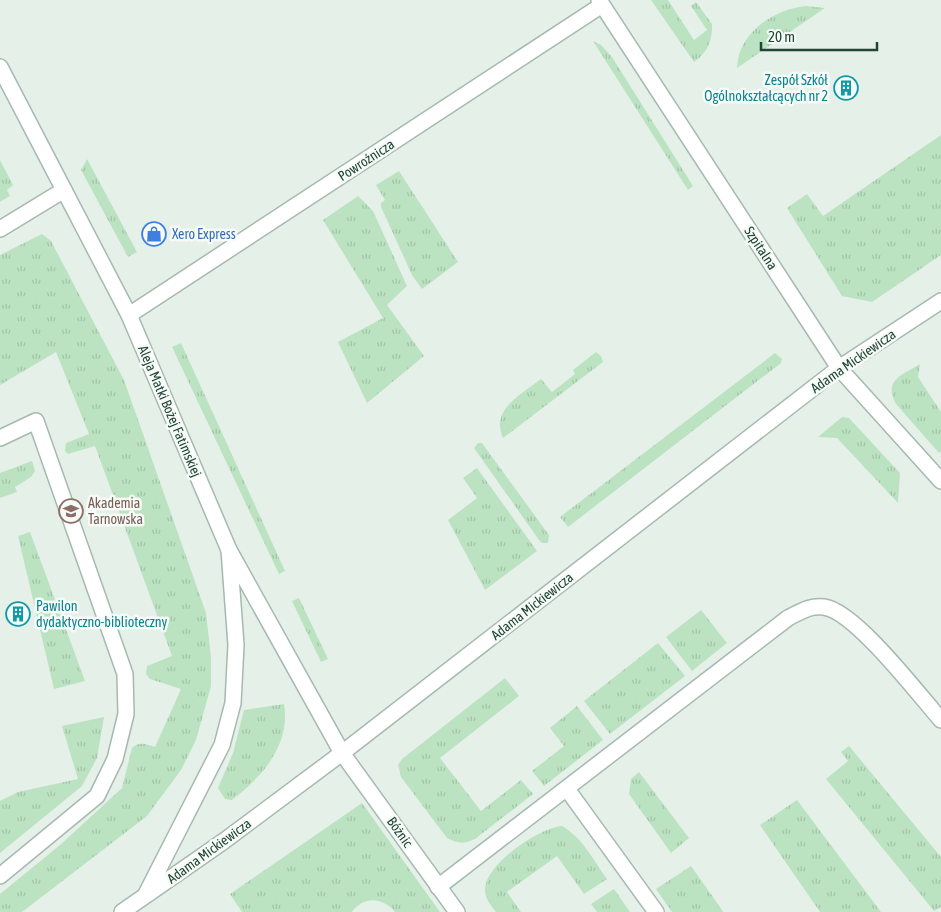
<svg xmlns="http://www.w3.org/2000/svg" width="941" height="912" viewBox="0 0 941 912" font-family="'Asap Condensed',sans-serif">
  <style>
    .grass { fill: url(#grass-tufts) }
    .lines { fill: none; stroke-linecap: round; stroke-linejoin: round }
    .service-casing { stroke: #a6b9b0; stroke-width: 18 }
    .minor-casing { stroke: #a6b9b0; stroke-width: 18 }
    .tertiary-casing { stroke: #a6b9b0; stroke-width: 18 }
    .service { stroke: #fff; stroke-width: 15 }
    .minor { stroke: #fff; stroke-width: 15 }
    .tertiary { stroke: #fff; stroke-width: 15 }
    .labels { text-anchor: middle; stroke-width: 5; stroke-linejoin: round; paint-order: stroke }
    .culture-label { font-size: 14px; fill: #0d838f; stroke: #f6fbf8; text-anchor: end }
    .street-label { font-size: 14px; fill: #214536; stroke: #f6fbf8 }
    .shop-label { font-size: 14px; fill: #366cbe; stroke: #f6fbf8; text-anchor: start }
    .education-label { font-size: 14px; fill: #785e54; stroke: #f6fbf8; text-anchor: start }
  </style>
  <defs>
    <pattern id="grass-tufts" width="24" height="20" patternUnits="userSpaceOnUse" patternTransform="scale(1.25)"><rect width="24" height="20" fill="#bce3c1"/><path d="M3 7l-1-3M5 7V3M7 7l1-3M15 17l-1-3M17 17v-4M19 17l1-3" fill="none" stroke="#a1c4a6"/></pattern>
  </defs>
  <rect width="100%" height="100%" fill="#e5f0e9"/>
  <g class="grass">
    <path d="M651 0H668L694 40 707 30 691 6 696 2 712 24C713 40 707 53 694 62Z"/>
    <path d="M806 6 825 8 737 68C738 33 774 9 806 6Z"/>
    <polygon points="593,41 601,45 612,57 693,186 688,190"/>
    <polygon points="941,135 941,255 872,302 842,296 787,208 807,194 823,216"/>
    <polygon points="87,159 137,252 128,257 81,170"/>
    <polygon points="0,160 13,185 7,190 10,196 0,202"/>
    <polygon points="399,171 458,262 422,289 412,275 381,207 381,203 385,200 376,185"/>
    <polygon points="358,196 373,211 407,286 387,305 424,356 367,403 338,342 383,318 323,220"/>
    <path d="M42 234 51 241 124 380 206 613 211 657V686L196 740 181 770 147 816 22 912H0V894L60 845 122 788 132 748C139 741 146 744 155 747L181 689 150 679 146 674 147 666 172 656 95 446 68 454 65 451 66 443 89 434 56 352 0 385V255Z"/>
    <polygon points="181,343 285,571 279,574 172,347"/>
    <path d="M596 352 601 356 603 362 503 438C490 409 522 394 541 379L552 392 575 374 573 370Z"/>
    <polygon points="775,353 782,359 781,363 568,527 560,517"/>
    <path d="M920 364 918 377 941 412V451L939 453 896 404C883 380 902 375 920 364Z"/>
    <polygon points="842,417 849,418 900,473 898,503 837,438 818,437"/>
    <polygon points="478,443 482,443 549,535 548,543 542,543 539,540 474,448"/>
    <polygon points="32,461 35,471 31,477 15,487 17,492 0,498 0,473"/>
    <polygon points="477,468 537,551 485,590 448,520 477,498 463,478"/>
    <polygon points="30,532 85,681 54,689 18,536"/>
    <polygon points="299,598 328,659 321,662 292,601"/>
    <polygon points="701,610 727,643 692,671 666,637"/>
    <polygon points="658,643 685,676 610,734 584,701"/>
    <path d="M505 678 519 696 440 758 481 811 521 780 533 794 475 839C464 844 458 844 447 838L401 777 398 765 402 759Z"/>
    <path d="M284 704C291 745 262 777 232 800L225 799 218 788 233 753 244 710Z"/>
    <polygon points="577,706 603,740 544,786 532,771 564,746 550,728"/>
    <polygon points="104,717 97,758 82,786 0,853 0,801 18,792 78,779 62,726"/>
    <polygon points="849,746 941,857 941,907 934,911 826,779 848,761 841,752"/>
    <polygon points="639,772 689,838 671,853 629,794 631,779"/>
    <polygon points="797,800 881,912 820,912 760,825"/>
    <path d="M362 803 440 912H395C382 897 364 896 352 912H242L230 894Z"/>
    <path d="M562 826C582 837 594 861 607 879L584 894 557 856 507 892 521 912H496C491 905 484 898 485 888 487 863 539 828 562 826Z"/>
    <polygon points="691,866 720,907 723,912 672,912 656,889"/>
    <polygon points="614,889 630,912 597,912 591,904"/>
  </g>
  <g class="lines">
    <g class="service-casing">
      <g id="service">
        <polyline points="0,229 64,190"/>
        <polyline points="0,438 36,421 125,674 126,714 115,759 97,796 0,876"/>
        <polyline points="567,789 656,912"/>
        <path d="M438 887 788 618C800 612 810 605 824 607 855 611 919 695 941 720"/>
      </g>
    </g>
    <g class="minor-casing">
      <g id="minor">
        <polyline points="599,0 839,368 941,481"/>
        <polyline points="0,67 129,315 229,550 342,753 457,912"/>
        <polyline points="129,315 602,5"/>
      </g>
    </g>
    <g class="tertiary-casing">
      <g id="tertiary">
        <polyline points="146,894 222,745 233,703 236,645 229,550"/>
        <polyline points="122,912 224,841 342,753 839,368 941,301"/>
      </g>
    </g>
    <use href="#service" class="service"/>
    <use href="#minor" class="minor"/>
    <use href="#tertiary" class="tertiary"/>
  </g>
  <defs>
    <g id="building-ring" transform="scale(1.25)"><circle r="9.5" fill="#f6fbf8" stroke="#0f9aa8" stroke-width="1.5"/><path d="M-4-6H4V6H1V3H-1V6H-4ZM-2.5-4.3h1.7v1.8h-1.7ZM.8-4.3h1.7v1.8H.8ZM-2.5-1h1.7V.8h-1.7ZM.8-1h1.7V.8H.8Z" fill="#0f9aa8"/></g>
    <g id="shop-ring" transform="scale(1.25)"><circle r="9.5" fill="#f6fbf8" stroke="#3f7fe0" stroke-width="1.5"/><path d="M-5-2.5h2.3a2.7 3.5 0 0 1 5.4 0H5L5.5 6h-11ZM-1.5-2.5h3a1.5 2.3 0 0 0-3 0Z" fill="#3f7fe0"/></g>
    <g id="university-ring" transform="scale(1.25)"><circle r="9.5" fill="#f6fbf8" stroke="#8d6e63" stroke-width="1.5"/><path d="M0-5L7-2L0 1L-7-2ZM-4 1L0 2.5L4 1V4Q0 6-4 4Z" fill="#8d6e63"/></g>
  </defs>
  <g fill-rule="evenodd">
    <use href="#building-ring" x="846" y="88"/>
    <use href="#shop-ring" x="154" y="234"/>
    <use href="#university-ring" x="71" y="511"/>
    <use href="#building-ring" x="18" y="614"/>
  </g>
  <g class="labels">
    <g class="culture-label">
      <text x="828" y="85">Zespół Szkół<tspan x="828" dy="16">Ogólnokształcących nr 2</tspan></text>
      <text x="36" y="611" text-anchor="start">Pawilon<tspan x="36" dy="16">dydaktyczno-biblioteczny</tspan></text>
    </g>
    <g class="street-label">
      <text transform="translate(366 160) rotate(-33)" y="5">Powroźnicza</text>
      <text transform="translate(761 248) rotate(57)" y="5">Szpitalna</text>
      <text transform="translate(853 361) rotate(-35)" y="5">Adama Mickiewicza</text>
      <text transform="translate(170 411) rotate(67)" y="5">Aleja Matki Bożej Fatimskiej</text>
      <text transform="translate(532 606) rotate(-38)" y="5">Adama Mickiewicza</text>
      <text transform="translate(400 832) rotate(55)" y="5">Bóżnic</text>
      <text transform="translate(209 851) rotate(-36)" y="5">Adama Mickiewicza</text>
    </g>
    <g class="shop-label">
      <text x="172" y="239">Xero Express</text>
    </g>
    <g class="education-label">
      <text x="88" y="508">Akademia<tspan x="88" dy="16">Tarnowska</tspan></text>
    </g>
  </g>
  <path d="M761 42v8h116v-8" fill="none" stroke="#214536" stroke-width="2.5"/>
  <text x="768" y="42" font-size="15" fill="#214536" stroke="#f6fbf8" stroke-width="4" paint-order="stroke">20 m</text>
</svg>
